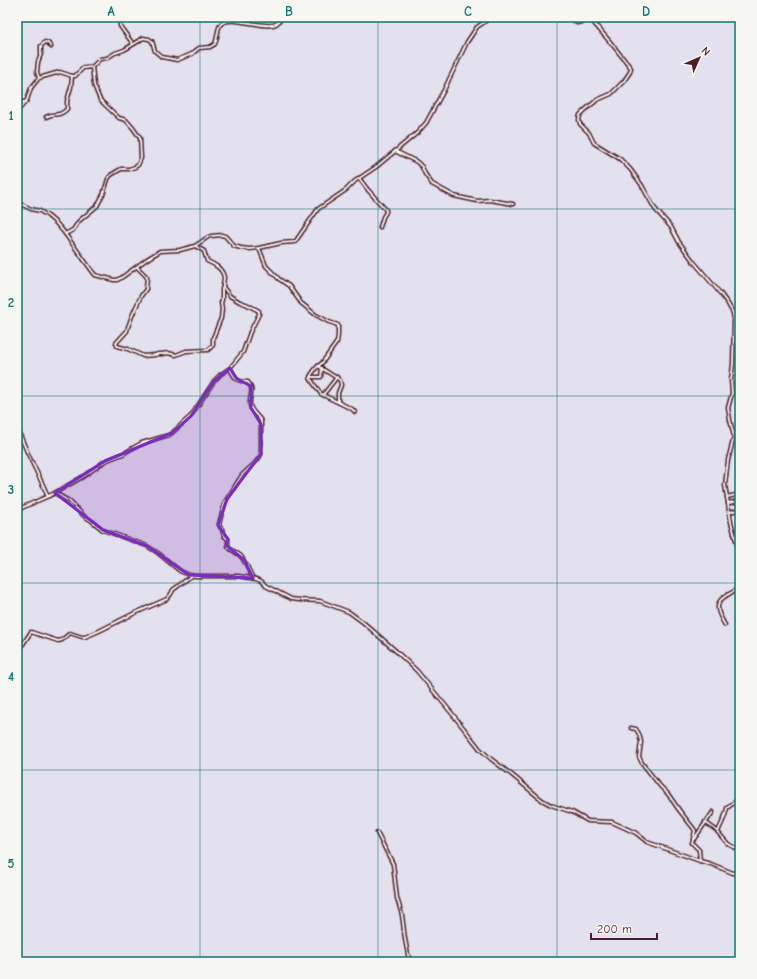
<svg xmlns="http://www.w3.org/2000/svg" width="757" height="979" viewBox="0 0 757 979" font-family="'Comic Neue',sans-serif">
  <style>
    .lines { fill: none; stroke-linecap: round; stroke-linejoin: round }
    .minor-casing { stroke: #4a1f2b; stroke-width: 5 }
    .minor { stroke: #f6f6f2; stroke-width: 2 }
    .marked { fill: #7b2cbf; fill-opacity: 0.2; stroke: #7b2cbf; stroke-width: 3; stroke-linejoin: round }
    .grid { fill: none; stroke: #0f766e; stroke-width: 1; stroke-opacity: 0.55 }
    .neatline { fill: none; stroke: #0f766e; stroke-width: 1.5 }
    .grid-label { font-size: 13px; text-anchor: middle; font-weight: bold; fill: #0f766e }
  </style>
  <rect width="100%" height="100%" fill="#e4e1ee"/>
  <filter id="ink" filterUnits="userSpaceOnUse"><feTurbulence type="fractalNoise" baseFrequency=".025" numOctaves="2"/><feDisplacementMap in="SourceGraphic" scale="8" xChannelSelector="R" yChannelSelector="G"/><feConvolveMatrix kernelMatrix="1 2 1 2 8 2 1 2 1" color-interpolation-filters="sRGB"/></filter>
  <g filter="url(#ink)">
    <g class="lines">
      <g class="minor-casing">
        <g id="minor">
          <polyline points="123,17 120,22 120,26 133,44"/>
          <path d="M569 17 577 23C583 22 587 18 593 22L611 43 631 68 630 72 624 81 611 94 597 100 585 110 580 115 579 120 580 124 589 133 594 143 620 159 630 169 641 184 655 209 671 227 679 242 694 262 720 293 728 304 733 313 734 321 733 364 731 380 732 393 728 408 730 420 734 437 728 460 725 485 731 522 740 555"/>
          <polyline points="39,78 37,72 38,62 41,54 41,46 45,42 48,43 51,47"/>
          <polyline points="17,102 26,102"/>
          <path d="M17 112 27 100 31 88 39 78 60 72 72 76H75L83 68 92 67 100 59 107 58 115 53 124 50 139 41 143 38 149 39 152 41 155 51 162 57 177 60 192 54 199 48 210 47 215 44C218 38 217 27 221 24 230 14 264 30 276 24 279 22 281 19 283 17"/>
          <path d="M46 117C55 112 58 118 67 109V101L71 87 72 76"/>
          <polyline points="395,151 417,162 422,167 425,174 432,184 454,196 477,201 490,200 513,204"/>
          <polyline points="359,178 368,190 386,210 386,212 383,217 380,227"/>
          <polyline points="17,202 31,209 40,211 48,216 56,223 63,231 95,275 114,280 117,280 121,278 147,259 160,251 180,250 195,246 208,237 211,236 222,235 225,236 234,246 241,248 249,249 259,248 281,243 295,242 318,209 346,190 355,181 376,167 417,133 426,123 444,90 467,42 477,27 483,23 490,17"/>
          <polyline points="65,234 73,230 79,221 97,206 103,195 108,179 111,175 121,169 129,169 135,167 138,165 141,158 140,138 133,128 126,120 119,118 100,100 94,85 92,67"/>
          <polyline points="259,248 266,266 279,279 289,286 301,303 316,315 329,322 338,325 338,335 337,342 322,363 316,368 311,375 310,378 314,384 321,394 352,409 355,412"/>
          <polyline points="137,267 147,277 146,289 141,296 132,316 128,327 127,331 116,343 117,346 128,349 143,356 155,355 158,354 162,354 168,353 176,355 186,351 208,350 213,345 213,338 221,318 222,309 221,303 222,300 222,289 223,287"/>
          <polyline points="318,366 340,380 341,385 338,393 338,402"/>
          <path d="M230 368C234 379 238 382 248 382 255 391 249 395 250 405 251 412 258 415 261 421V454L259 458 254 464 242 475 225 502 219 524 220 527 222 529 224 536 228 539V546C231 551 233 550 238 554 240 555 243 559 244 561 248 566 249 573 253 578"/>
          <polyline points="310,377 321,377 322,368"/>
          <polyline points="323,395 337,377"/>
          <polyline points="17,428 28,454 43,485 46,492 47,495 49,496"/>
          <polyline points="55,493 69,501 84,516 92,521 103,530 147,546 158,553 180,571 189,575 196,576 238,576 256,579 261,581 266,586 291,599 299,600 320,601 349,612 364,623 397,652 417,671 454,716 480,749 491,759 512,775 542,800 551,805 572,812 588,821 612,822 636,833 647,842 700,861 711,864 733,873 740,874"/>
          <polyline points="727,497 740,494"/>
          <polyline points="728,503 740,501"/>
          <path d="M17 510 53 494 84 476 105 461 123 454 131 449 142 443 169 435 172 433 191 416 214 381 221 374 230 368 243 352 250 332 259 314V311L246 304 240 302 230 296 223 287C223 284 224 280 224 277 222 268 214 264 207 261L204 251 195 246"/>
          <polyline points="730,512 740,509"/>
          <path d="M725 625C710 601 720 599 740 588"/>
          <polyline points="17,653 31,632 58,641 62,640 70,633 82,637 85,637 99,631 133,614 167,599 171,594 173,590 191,576"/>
          <polyline points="631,728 636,729 639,734 641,742 639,757 642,763 660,786 668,794 679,810 694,829 695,831 692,843 699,850 700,861"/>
          <polyline points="705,822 716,830 728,844 736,848 740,851"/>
          <path d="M718 832C721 824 726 816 727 808L740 798"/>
          <polyline points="377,833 393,864 397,898 402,915 405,939 408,955 411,962"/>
          <polyline points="694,839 713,812"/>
        </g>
      </g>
      <use href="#minor" class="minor"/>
    </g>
  </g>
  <path class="marked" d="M230 368 237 379 251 386V408L261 424V454L227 499 218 525 228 539 226 545 244 560 253 578 189 575 147 546 103 530 55 493 105 461 172 433 191 416 214 381Z"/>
  <path class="grid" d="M200 17V962M378 17V962M557 17V962M17 209H740M17 396H740M17 583H740M17 770H740"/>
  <rect width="757" height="979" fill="none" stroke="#f6f6f2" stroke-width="44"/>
  <g transform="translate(699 58) rotate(45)" stroke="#f6f6f2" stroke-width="3" paint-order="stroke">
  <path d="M0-3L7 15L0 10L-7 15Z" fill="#4a1f2b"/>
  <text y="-6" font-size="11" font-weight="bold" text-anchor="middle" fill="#4a1f2b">N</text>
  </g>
  <path d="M591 933v6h66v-6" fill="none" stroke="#4a1f2b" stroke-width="2"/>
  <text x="597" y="933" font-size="12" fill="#4a1f2b" stroke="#f6f6f2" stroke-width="3" paint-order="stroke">200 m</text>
  <rect x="22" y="22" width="713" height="935" class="neatline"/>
  <g class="grid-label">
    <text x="111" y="16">A</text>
    <text x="289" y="16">B</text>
    <text x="468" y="16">C</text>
    <text x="646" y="16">D</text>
    <text x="11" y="120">1</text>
    <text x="11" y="307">2</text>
    <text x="11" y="494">3</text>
    <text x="11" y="681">4</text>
    <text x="11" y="868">5</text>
  </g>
</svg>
